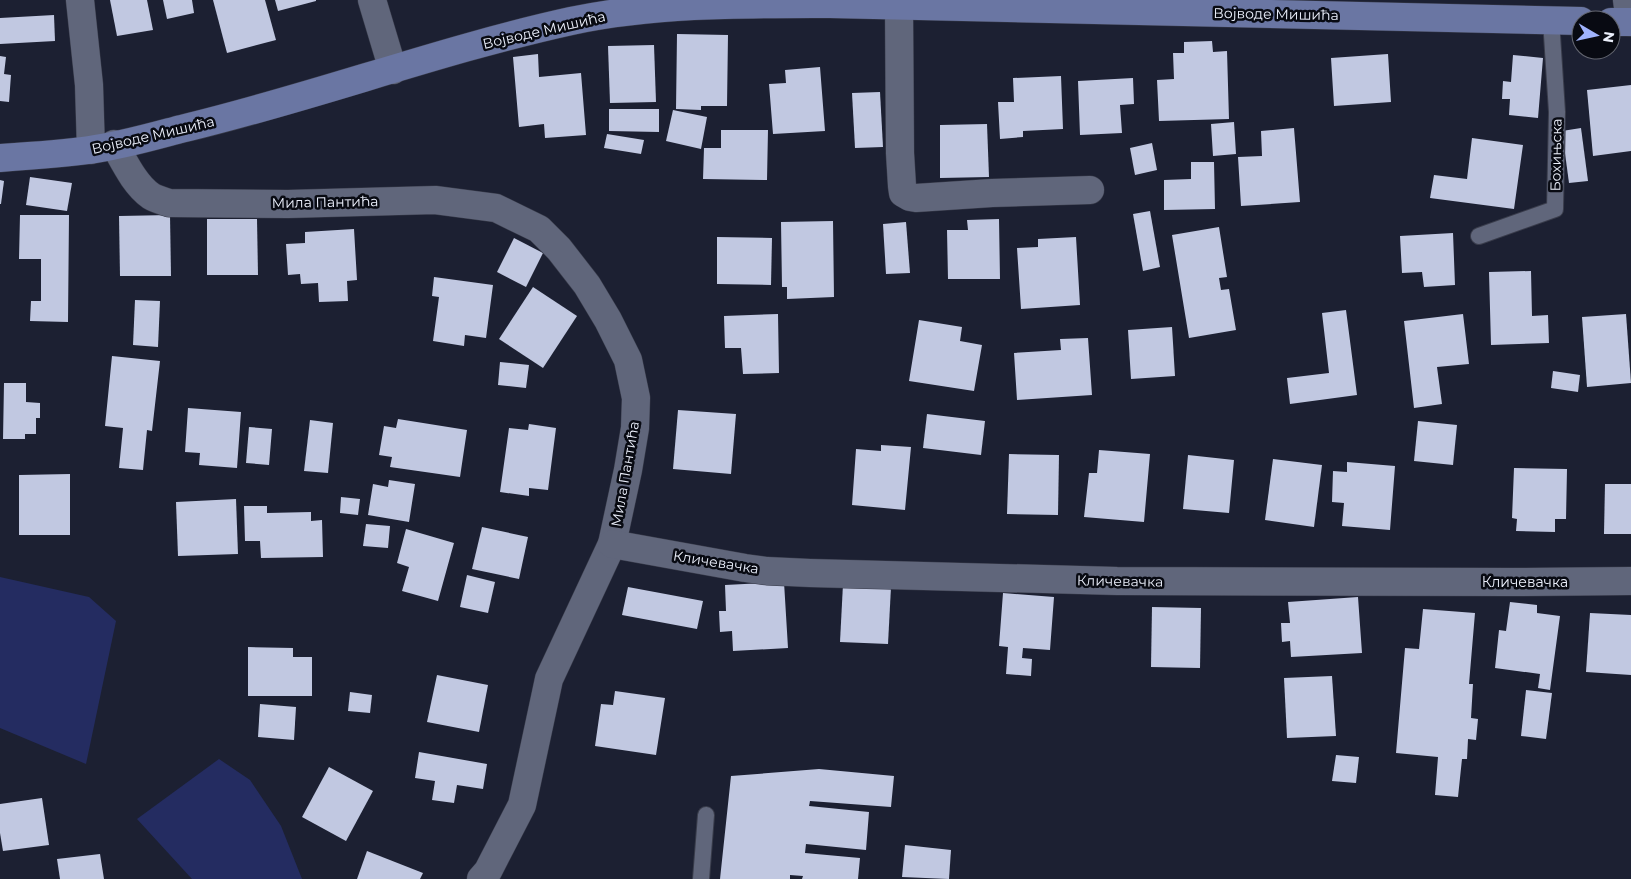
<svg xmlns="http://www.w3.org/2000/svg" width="1631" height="879" viewBox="0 0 1631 879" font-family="Montserrat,sans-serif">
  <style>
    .green { fill: #242c61 }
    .building { fill: #c1c8e1 }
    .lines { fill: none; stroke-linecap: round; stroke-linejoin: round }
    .service-casing { stroke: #393c4b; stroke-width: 18 }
    .minor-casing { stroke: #393c4b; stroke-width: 29 }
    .primary-casing { stroke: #393c4b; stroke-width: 29 }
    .service { stroke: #60667b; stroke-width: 16 }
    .minor { stroke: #60667b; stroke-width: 28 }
    .primary { stroke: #6a76a3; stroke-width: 28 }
    .labels { text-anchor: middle; stroke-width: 5; stroke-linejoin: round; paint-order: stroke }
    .street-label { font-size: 14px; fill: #ecf0fc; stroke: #080a12 }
  </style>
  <rect width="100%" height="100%" fill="#1c2032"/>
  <g class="green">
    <polygon points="0,577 89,597 116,621 86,764 0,728"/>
    <polygon points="219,759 250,780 281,826 302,879 192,879 137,819"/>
  </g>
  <g class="building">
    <polygon points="110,0 147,0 153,30 117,36"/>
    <polygon points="163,0 192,0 194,13 167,19"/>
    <polygon points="213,0 265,0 276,40 227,53"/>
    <polygon points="275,0 316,0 316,1 278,11"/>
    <polygon points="54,15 55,41 0,44 0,18"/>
    <polygon points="677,34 728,35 727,106 701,106 701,110 676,109"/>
    <polygon points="1212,41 1213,52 1227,51 1229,119 1159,121 1157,80 1174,79 1173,53 1184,53 1184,42"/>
    <polygon points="654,45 656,102 610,103 608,46"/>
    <polygon points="538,54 539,77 581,73 586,135 545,138 544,124 519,127 513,57"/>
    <polygon points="1388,54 1391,102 1334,106 1331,58"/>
    <polygon points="1513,55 1543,58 1538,118 1509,115 1510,99 1502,99 1503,81 1511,82"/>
    <polygon points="0,56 6,57 4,74 11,75 9,102 0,101"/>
    <polygon points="820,67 825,131 773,134 769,84 786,83 785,70"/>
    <polygon points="1061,76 1063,129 1023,131 1023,137 1000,139 998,102 1014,102 1013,78"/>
    <polygon points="1133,78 1134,104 1120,105 1122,133 1080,135 1078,81"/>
    <polygon points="1631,85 1631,151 1593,156 1587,90"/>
    <polygon points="880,92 883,147 855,148 852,93"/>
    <polygon points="609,109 659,109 659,132 609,131"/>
    <polygon points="673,110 707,117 701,149 666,141"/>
    <polygon points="1234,122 1236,154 1213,156 1211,124"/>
    <polygon points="987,124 989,177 940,178 940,125"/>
    <polygon points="1294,128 1300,202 1241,206 1238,157 1262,156 1261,131"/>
    <polygon points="1581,128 1588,181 1569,183 1562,131"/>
    <polygon points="721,130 768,130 767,180 703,179 704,148 721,148"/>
    <polygon points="607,134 644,140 641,154 604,148"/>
    <polygon points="1472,138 1523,145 1514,209 1430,198 1434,175 1467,179"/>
    <polygon points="1152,143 1157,170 1135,175 1130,148"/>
    <polygon points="1191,162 1214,162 1215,209 1164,210 1164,180 1191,179"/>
    <polygon points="30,177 72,183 67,211 26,205"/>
    <polygon points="0,180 4,181 1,204 0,204"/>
    <polygon points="1150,211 1160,267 1143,271 1133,214"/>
    <polygon points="20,215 69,215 68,322 30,321 31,301 41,301 41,259 19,259"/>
    <polygon points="170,215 171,276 120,276 119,216"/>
    <polygon points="207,219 257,219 258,275 207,275"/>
    <polygon points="999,219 1000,279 948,279 947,230 968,230 967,220"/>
    <polygon points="833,221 834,297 787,299 787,287 782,287 781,222"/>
    <polygon points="906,222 910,273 886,274 883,224"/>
    <polygon points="1219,227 1227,277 1219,278 1221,290 1229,289 1236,330 1189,338 1172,235"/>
    <polygon points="354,229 357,280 347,281 348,301 319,302 318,283 301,284 300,274 288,275 286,244 305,243 305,232"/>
    <polygon points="1453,233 1455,285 1424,287 1422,272 1402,273 1400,236"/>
    <polygon points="717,237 772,238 771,285 717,284"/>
    <polygon points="1076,237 1080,305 1021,309 1017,248 1038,247 1038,239"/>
    <polygon points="514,238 543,253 526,287 497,272"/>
    <polygon points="1531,271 1532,316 1548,315 1549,343 1491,345 1489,272"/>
    <polygon points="434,277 493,285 486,338 465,335 464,346 433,341 439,297 432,296"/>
    <polygon points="533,287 577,316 543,368 499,339"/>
    <polygon points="135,300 160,301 158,347 133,345"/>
    <polygon points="1346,310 1357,395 1290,404 1287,378 1329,373 1322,313"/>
    <polygon points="778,314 779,373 743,374 741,348 725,348 724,316"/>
    <polygon points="1463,314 1469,364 1437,367 1442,404 1414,408 1404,321"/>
    <polygon points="1626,314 1631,383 1587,387 1582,317"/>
    <polygon points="919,320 962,327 960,341 982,345 974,391 909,381"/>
    <polygon points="1172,327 1175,376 1131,379 1128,330"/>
    <polygon points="1088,338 1092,395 1017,400 1014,353 1061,350 1060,339"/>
    <polygon points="112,356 160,361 152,431 147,430 143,470 119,468 123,428 105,426"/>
    <polygon points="500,362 529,365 526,388 498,385"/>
    <polygon points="1553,371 1580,375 1578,392 1551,388"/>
    <polygon points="4,383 26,383 26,402 40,403 40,418 36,418 36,434 25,434 25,439 3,439"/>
    <polygon points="188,408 241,412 237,468 199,465 200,453 185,452"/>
    <polygon points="678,410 736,414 731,474 673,469"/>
    <polygon points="927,414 985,421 981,455 923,448"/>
    <polygon points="398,419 467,430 460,477 390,467 392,457 379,455 384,426 396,428"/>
    <polygon points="310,420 333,423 328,473 304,471"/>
    <polygon points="1418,421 1457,425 1453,465 1414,461"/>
    <polygon points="529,424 556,428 548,490 529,488 529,496 500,492 509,428 528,430"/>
    <polygon points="249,427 272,429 269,465 246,463"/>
    <polygon points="881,445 911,447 905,510 852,505 856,449 881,451"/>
    <polygon points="1099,450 1150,454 1144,522 1084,517 1089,473 1097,473"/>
    <polygon points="1009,454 1059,455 1058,515 1007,514"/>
    <polygon points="1188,455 1234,460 1229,513 1183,509"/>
    <polygon points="1273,459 1322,465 1314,527 1265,520"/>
    <polygon points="1347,462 1395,466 1390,530 1342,526 1344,503 1332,502 1333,471 1347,472"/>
    <polygon points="1514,468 1567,469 1566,519 1555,519 1555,532 1516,531 1517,519 1512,518"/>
    <polygon points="70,474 70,535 19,535 19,475"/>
    <polygon points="389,480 415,484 409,522 368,515 373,484 388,487"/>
    <polygon points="1605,484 1631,484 1631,534 1604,534"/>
    <polygon points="341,497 360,499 358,515 340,513"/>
    <polygon points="236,499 238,554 178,556 176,502"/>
    <polygon points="244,506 267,506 267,513 311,512 311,521 322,520 323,557 261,558 260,541 245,541"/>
    <polygon points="366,524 390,526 388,548 363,546"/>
    <polygon points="482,527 528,537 519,579 472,569"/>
    <polygon points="406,529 454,543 438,601 402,591 409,567 397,563"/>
    <polygon points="467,575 495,582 488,613 460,607"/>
    <polygon points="784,582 788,648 733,651 732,631 720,632 719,611 726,611 725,585"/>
    <polygon points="843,584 891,587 888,644 840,642"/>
    <polygon points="628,587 703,601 697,629 622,615"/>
    <polygon points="1003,593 1054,597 1050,650 1023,648 1022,658 1032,659 1031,676 1006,674 1008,647 999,646"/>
    <polygon points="1358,597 1362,653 1291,657 1290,641 1282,642 1281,623 1290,623 1288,602"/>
    <polygon points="1510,602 1537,605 1537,613 1560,616 1550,690 1538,688 1540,674 1495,668 1499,630 1506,631"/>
    <polygon points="1152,607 1201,608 1200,668 1151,667"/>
    <polygon points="1423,609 1475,613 1469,684 1473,684 1471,718 1478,719 1476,740 1468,739 1467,759 1462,759 1458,797 1435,795 1438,757 1396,753 1405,648 1419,649"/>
    <polygon points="1590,613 1631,615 1631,675 1586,672"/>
    <polygon points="248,647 293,648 293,657 312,657 312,696 248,696"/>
    <polygon points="437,675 488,685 479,732 427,722"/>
    <polygon points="1332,676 1336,736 1287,738 1284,678"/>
    <polygon points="1526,690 1552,693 1546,739 1521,736"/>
    <polygon points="615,691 665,698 656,755 595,746 601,704 613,705"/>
    <polygon points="350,692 372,695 370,713 348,711"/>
    <polygon points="260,704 296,707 294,740 258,737"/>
    <polygon points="419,752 487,764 483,789 457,785 454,803 432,800 435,781 415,778"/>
    <polygon points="1336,755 1359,757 1356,783 1332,781"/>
    <polygon points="329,767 373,791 346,841 302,817"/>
    <polygon points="819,769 894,776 891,807 810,801 809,806 869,812 866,850 806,844 805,853 860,858 858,879 802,879 803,876 790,875 790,879 720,879 731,776"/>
    <polygon points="42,798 49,845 3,851 0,833 0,804"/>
    <polygon points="905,845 951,850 949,879 902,877"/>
    <polygon points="367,851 423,873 420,879 357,879"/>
    <polygon points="100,854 104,879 60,879 57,859"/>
  </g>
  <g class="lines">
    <g class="service-casing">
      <g id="service">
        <polyline points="1479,236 1555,209 1557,112 1551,20"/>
        <polyline points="701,879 706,815"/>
      </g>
    </g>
    <g class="minor-casing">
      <g id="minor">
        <polyline points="80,0 89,85 91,150"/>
        <polyline points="372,0 393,70"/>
        <polyline points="1627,0 1630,22"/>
        <polyline points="899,6 900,153 902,186 903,193 910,197 916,198 992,193 1090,190"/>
        <path d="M114 144C124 161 134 184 151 196 156 199 163 201 169 203L288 204 435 200 496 208 539 229 559 249 587 285 608 320 628 360 636 398 635 428 628 470 612 544 549 679 522 805 488 871 481 879"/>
        <polyline points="612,544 745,568 767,571 810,573 1117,581 1514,582 1631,581"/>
      </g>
    </g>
    <g class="primary-casing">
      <g id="primary">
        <polyline points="1611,22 1631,22"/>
        <path d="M0 158C30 156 60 154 89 150 120 146 151 137 181 129 312 98 439 50 571 21 656 3 744 4 830 4L1581 21"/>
      </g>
    </g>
    <use href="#service" class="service"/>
    <use href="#minor" class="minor"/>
    <use href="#primary" class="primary"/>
  </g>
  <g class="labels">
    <g class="street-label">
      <text transform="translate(1276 14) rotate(1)" y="5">Војводе Мишића</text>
      <text transform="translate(544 30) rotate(-13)" y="5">Војводе Мишића</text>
      <text transform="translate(153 135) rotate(-13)" y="5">Војводе Мишића</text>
      <text transform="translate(1556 155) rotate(-89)" y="5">Бохињска</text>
      <text transform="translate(325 202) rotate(-1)" y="5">Мила Пантића</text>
      <text transform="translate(625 474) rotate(-80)" y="5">Мила Пантића</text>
      <text transform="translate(716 562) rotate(9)" y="5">Кличевачка</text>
      <text transform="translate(1120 581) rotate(1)" y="5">Кличевачка</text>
      <text x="1525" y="587">Кличевачка</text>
    </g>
  </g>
  <g transform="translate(1596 35) rotate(99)"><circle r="24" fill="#080a12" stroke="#636670"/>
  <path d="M0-4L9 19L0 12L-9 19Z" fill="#a0b3fd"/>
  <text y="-8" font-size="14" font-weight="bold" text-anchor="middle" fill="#ecf0fc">N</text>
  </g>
</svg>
